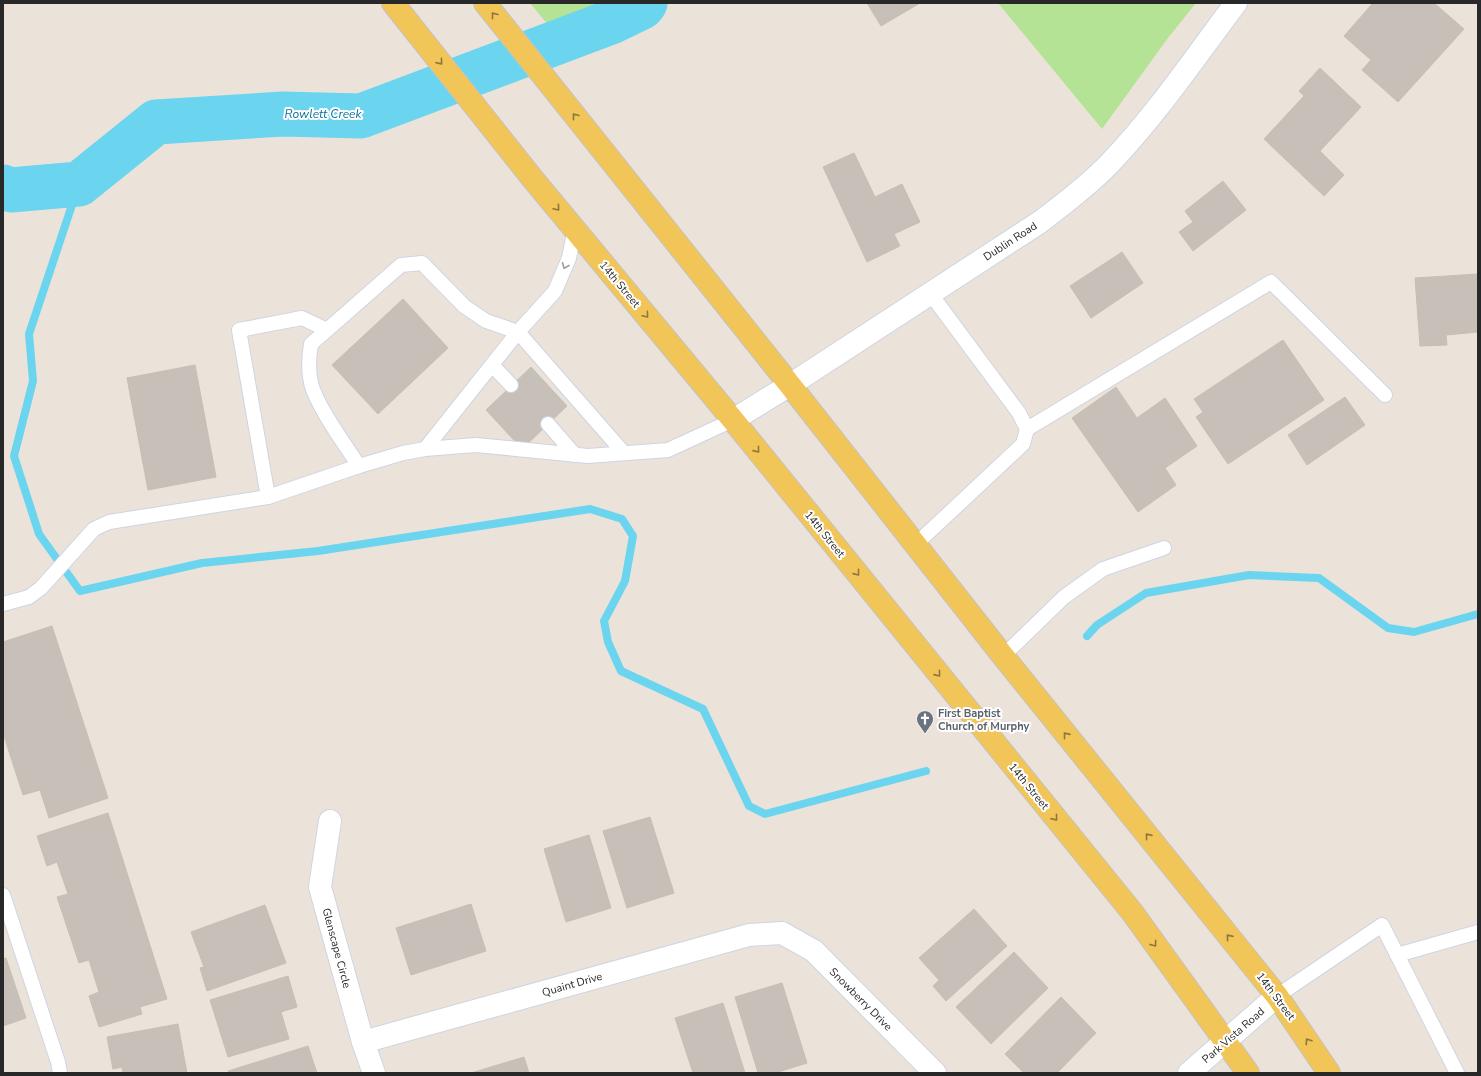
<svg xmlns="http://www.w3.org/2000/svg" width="1481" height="1076" viewBox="0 0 1481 1076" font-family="'Nunito Sans',sans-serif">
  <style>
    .green { fill: #b4e395 }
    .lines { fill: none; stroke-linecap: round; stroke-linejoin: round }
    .stream { stroke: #6bd4ef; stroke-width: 8 }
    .river { stroke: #6bd4ef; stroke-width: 45 }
    .building { fill: #c6c0b9; stroke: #c6bfb4 }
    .lane-casing { stroke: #cfd4e2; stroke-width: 16 }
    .street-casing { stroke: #cfd4e2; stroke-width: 24 }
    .primary-casing { stroke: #c3c3c3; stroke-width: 24 }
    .lane { stroke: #fff; stroke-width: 14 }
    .street { stroke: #fff; stroke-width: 22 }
    .primary { stroke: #f2c558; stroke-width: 22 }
    .oneway { stroke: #8d7640 }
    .oneway2 { stroke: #9e9e9e }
    .labels { text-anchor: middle; stroke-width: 4; stroke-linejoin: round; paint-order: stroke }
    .street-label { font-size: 11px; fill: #282828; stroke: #fff }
    .worship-label { font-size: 11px; font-weight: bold; fill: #5b616d; stroke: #fff; text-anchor: start }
    .water-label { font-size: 12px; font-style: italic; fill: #0c7099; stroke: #fff }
  </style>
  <rect width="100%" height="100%" fill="#ebe3da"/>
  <g class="green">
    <polygon points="530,3 612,3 554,32"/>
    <polygon points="998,3 1196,3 1168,38 1102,129"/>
  </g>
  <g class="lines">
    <g class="stream">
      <polyline points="79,184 29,334 33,381 14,456 39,534 80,591 202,563 318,551 590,509 622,519 633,536 625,581 604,621 608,642 621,671 703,709 749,806 765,814 926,771"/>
      <polyline points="1087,636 1097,625 1146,593 1249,575 1319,578 1388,628 1414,632 1478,614"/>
    </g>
    <polyline class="river" points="3,187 11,190 79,184 156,122 283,114 361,116 611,22 642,7 645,3"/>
  </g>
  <g class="building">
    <polygon points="867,3 920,3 881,26"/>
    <polygon points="1373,3 1434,3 1464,29 1398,102 1362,70 1371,60 1344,36"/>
    <polygon points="1320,68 1361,107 1320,151 1344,175 1324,196 1264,139 1304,96 1299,91"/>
    <polygon points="854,153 875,197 902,184 920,222 894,234 900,246 867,262 823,167"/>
    <polygon points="1223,181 1246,210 1193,251 1179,232 1193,222 1185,211"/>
    <polygon points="1122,252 1143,283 1091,318 1070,286"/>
    <polygon points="1478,274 1478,332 1446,335 1447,345 1420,346 1415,278"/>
    <polygon points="403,299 448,348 378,414 332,365"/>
    <polygon points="1283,340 1324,400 1228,464 1196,417 1203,412 1194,399"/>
    <polygon points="195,365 216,477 148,490 127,378"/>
    <polygon points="531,367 567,406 522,449 486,410"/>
    <polygon points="1116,387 1137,418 1165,398 1197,446 1165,468 1176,485 1138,512 1072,418"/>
    <polygon points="1345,397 1365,425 1307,465 1288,435"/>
    <polygon points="52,626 108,798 49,818 40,790 23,795 3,733 3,642"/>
    <polygon points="108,813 167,999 140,1007 142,1014 99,1027 89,996 99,992 89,960 79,963 57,897 68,894 57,862 47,866 37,836"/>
    <polygon points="650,817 674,893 627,908 603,831"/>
    <polygon points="589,835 611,908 566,922 544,849"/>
    <polygon points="471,904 486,951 411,975 396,928"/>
    <polygon points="265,905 286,963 207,991 200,968 204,967 191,932"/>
    <polygon points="974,909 1007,946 946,1001 933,986 939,980 919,958"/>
    <polygon points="1014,952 1048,988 991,1044 956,1007"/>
    <polygon points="6,958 26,1018 3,1026 3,959"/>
    <polygon points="288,976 297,1007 281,1012 289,1039 228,1057 210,1000"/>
    <polygon points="782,983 807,1063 775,1073 758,1073 735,997"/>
    <polygon points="1061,997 1096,1033 1057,1073 1024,1073 1005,1054"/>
    <polygon points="723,1003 745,1073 693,1073 675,1018"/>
    <polygon points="178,1024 187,1073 123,1073 122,1067 113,1069 107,1037"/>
    <polygon points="308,1046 317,1073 229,1073 228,1071"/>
    <polygon points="524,1057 529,1073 471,1073"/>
  </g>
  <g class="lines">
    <g class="lane-casing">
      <g id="lane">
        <polyline points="492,365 511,385"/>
        <polyline points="548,424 575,455"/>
        <polyline points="1027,429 1271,282 1385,395"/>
        <polyline points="425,449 518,332 555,291 569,258 575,229"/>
        <path d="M623 452 518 332 486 321 464 306 422 263 401 265 311 344C309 356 308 370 311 383 316 405 346 446 359 466L403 453 425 449 476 445 588 456 668 450 733 420"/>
        <polyline points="268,497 239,330 302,318 327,330"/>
        <polyline points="915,545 1023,444 1027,429 1019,413 930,293"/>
        <polyline points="3,604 29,597 41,588 94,529 109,522 268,497 359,466"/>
        <polyline points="1003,656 1064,597 1103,569 1164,548"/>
        <polyline points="3,895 58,1062 60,1073"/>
        <polyline points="1397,955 1478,932"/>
        <polyline points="1277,996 1382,925 1457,1073"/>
      </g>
    </g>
    <g class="street-casing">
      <g id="street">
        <path d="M733 420 790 385 1040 222C1064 204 1089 185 1110 163 1157 114 1195 57 1236 3"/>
        <polyline points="330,821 320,887 363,1042 374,1073"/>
        <polyline points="363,1042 749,935 782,933 814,951 935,1073"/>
        <polyline points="1189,1073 1277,996"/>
      </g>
    </g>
    <g class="primary-casing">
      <g id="primary">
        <polyline points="393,3 532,178 733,420 1132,912 1248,1073"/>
        <polyline points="485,3 790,385 1003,656 1277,996 1329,1073"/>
      </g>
    </g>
    <use href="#lane" class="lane"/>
    <use href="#street" class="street"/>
    <use href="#primary" class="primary"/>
  </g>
  <defs><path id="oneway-chevron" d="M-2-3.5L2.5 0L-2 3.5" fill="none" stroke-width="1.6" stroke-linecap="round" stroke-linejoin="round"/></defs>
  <g class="oneway">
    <use href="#oneway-chevron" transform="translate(494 15) rotate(-128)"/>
    <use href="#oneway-chevron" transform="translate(440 62) rotate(51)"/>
    <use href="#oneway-chevron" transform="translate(575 116) rotate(-128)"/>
    <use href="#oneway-chevron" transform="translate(557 208) rotate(50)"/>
    <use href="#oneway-chevron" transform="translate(646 315) rotate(50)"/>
    <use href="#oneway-chevron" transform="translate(757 450) rotate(51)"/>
    <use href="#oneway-chevron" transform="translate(857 573) rotate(51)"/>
    <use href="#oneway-chevron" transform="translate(938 674) rotate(51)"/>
    <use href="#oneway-chevron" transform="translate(1066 735) rotate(-129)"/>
    <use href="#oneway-chevron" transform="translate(1055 818) rotate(51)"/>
    <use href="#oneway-chevron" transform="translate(1148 836) rotate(-129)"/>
    <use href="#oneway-chevron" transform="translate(1229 937) rotate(-129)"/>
    <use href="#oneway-chevron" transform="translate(1154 944) rotate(54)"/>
    <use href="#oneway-chevron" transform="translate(1308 1041) rotate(-124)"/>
  </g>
  <use class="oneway2" href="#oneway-chevron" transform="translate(565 266) rotate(112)"/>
  <defs>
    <g id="church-pin" transform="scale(0.9)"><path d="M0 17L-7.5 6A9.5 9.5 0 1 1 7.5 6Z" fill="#6b7280" stroke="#fff"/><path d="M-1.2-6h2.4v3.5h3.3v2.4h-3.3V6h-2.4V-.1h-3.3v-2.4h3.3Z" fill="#fff"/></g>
  </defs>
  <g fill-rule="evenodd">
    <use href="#church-pin" x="925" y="719"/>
  </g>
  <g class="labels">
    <g class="street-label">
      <text transform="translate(1010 241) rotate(-33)" y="4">Dublin Road</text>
      <text transform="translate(620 284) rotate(50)" y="4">14th Street</text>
      <text transform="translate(825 534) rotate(51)" y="4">14th Street</text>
      <text transform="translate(1029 786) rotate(51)" y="4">14th Street</text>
      <text transform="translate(337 948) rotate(75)" y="4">Glenscape Circle</text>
      <text transform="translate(572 984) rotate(-16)" y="4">Quaint Drive</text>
      <text transform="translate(1276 996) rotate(53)" y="4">14th Street</text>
      <text transform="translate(861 999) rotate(45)" y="4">Snowberry Drive</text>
      <text transform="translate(1233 1035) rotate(-41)" y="4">Park Vista Road</text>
    </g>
    <g class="worship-label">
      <text x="938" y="717">First Baptist<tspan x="938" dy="13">Church of Murphy</tspan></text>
    </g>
    <g class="water-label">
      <text x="323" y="118">Rowlett Creek</text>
    </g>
  </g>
  <rect width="1481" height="1076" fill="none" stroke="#282828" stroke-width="8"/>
</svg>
